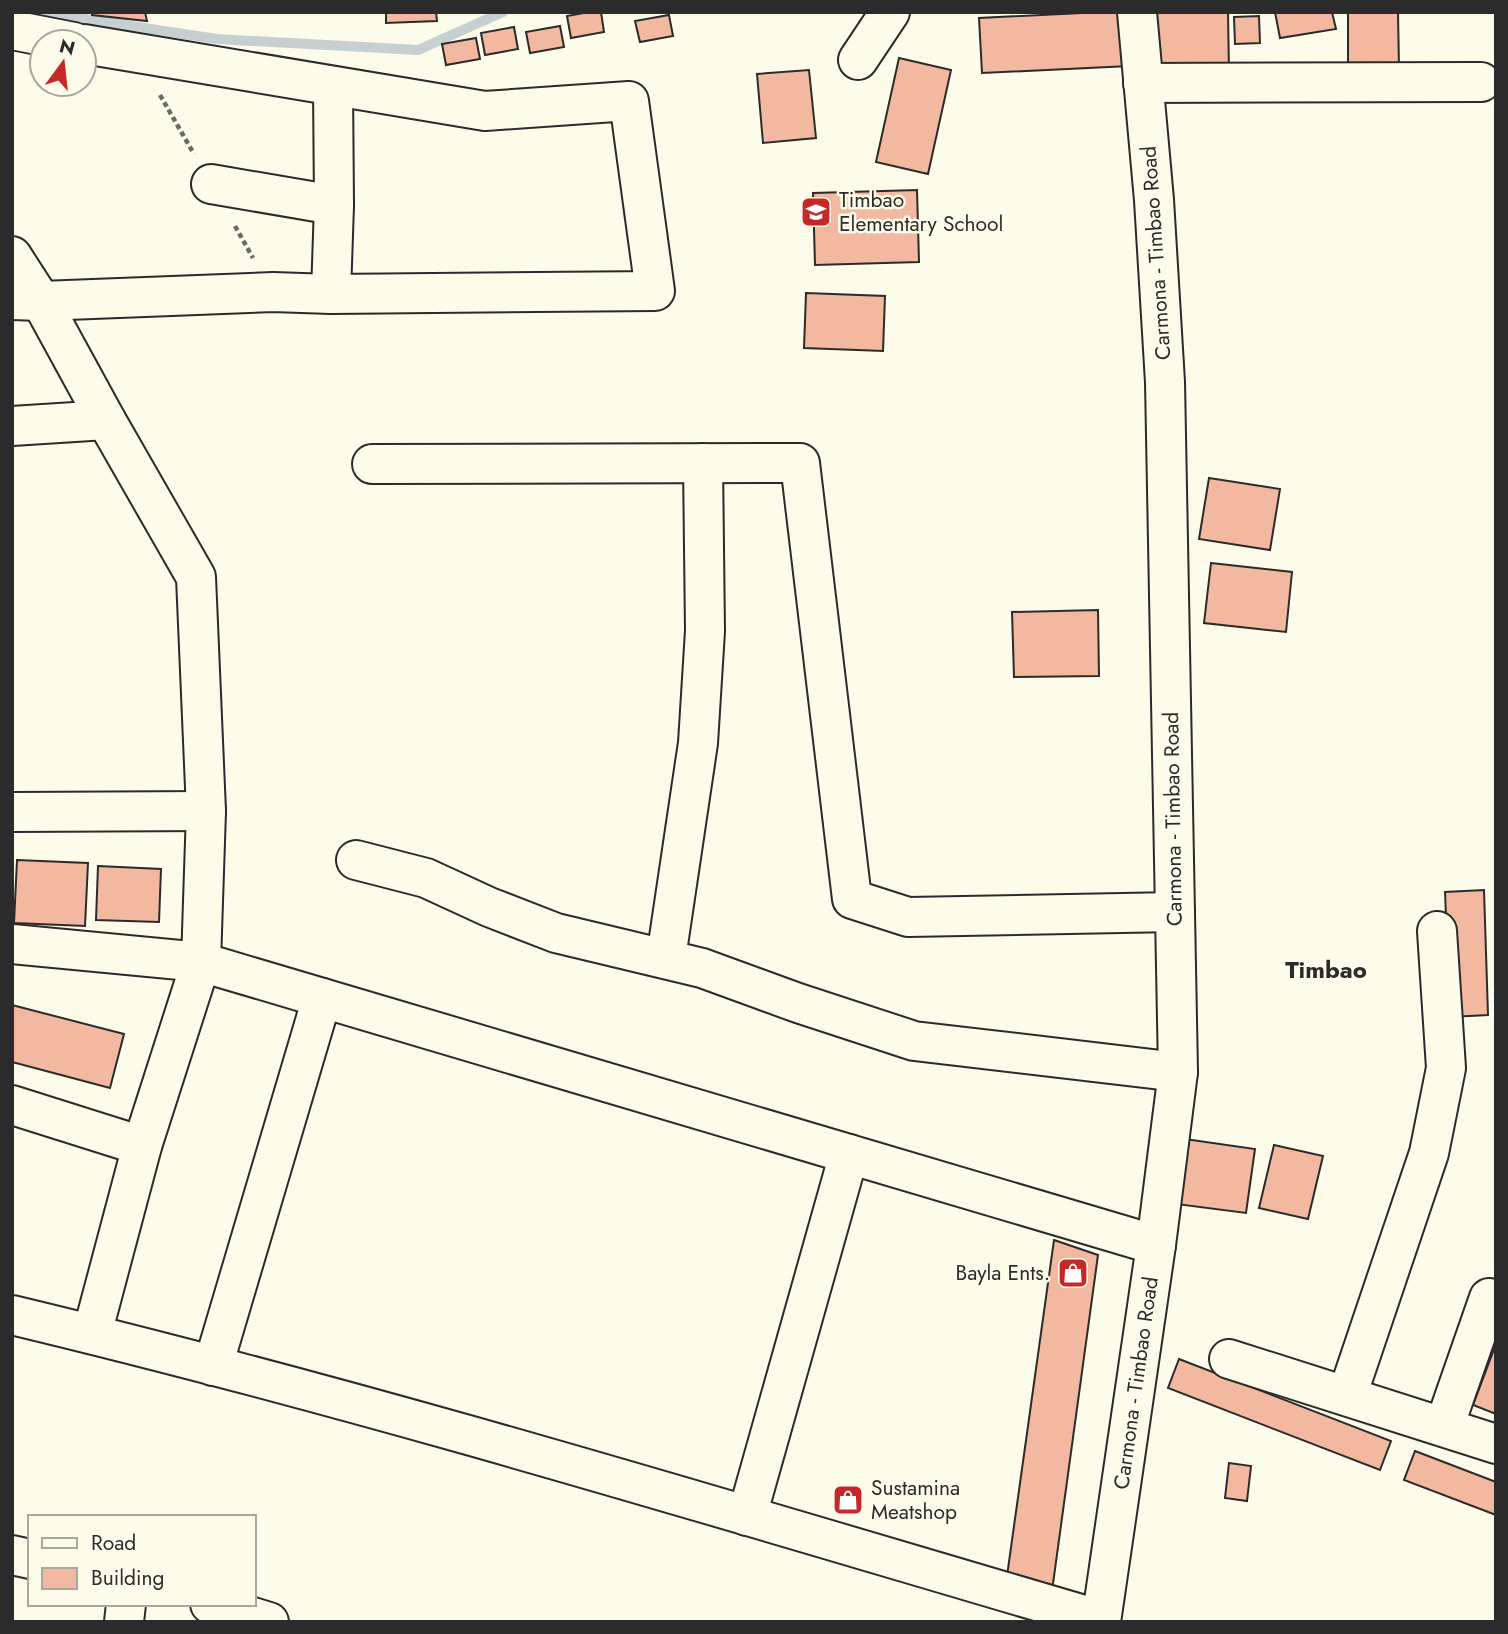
<svg xmlns="http://www.w3.org/2000/svg" width="1508" height="1634" viewBox="0 0 1508 1634" font-family="Jost,sans-serif">
  <style>
    .lines { fill: none; stroke-linecap: round; stroke-linejoin: round }
    .stream { stroke: #c7d0d0; stroke-width: 10 }
    .building { fill: #f2b8a0; stroke: #2b2b2b; stroke-width: 2 }
    .minor-casing { stroke: #2b2b2b; stroke-width: 42 }
    .major-casing { stroke: #2b2b2b; stroke-width: 42 }
    .path { stroke: #6a6964; stroke-width: 4.5; stroke-dasharray: 5 3.5; stroke-linecap: butt }
    .minor { stroke: #fdfbea; stroke-width: 38 }
    .major { stroke: #fdfbea; stroke-width: 38 }
    .labels { text-anchor: middle; stroke-width: 5; stroke-linejoin: round; paint-order: stroke }
    .poi-label { font-size: 21px; fill: #2b2b2b; stroke: #fdfbea; text-anchor: start }
    .street-label { font-size: 21px; fill: #2b2b2b; stroke: #fdfbea }
    .quarter-label { font-size: 24px; font-weight: bold; fill: #2b2b2b; stroke: #fdfbea }
  </style>
  <rect width="100%" height="100%" fill="#fdfbea"/>
  <g class="lines">
    <polyline class="stream" points="38,12 217,39 418,50 503,12"/>
  </g>
  <g class="building">
    <polygon points="92,12 145,12 147,21 92,15"/>
    <polygon points="386,12 436,12 437,21 386,23"/>
    <polygon points="589,12 601,12 604,32 571,38 567,16"/>
    <polygon points="1103,12 1127,12 1129,66 982,73 979,18"/>
    <polygon points="1156,12 1228,12 1229,73 1157,75"/>
    <polygon points="1275,12 1332,12 1336,29 1280,38"/>
    <polygon points="1348,12 1398,12 1399,68 1348,69"/>
    <polygon points="669,15 673,36 640,42 635,21"/>
    <polygon points="1259,16 1260,43 1235,44 1234,17"/>
    <polygon points="560,26 564,47 530,53 526,32"/>
    <polygon points="514,27 518,49 485,55 481,33"/>
    <polygon points="476,38 480,59 446,65 442,44"/>
    <polygon points="899,58 951,70 928,174 876,162"/>
    <polygon points="809,70 816,138 763,143 757,74"/>
    <polygon points="917,190 919,262 815,265 813,193"/>
    <polygon points="806,293 885,296 883,351 804,348"/>
    <polygon points="1209,478 1280,489 1270,550 1199,539"/>
    <polygon points="1211,563 1292,572 1286,632 1204,623"/>
    <polygon points="1098,610 1099,676 1014,677 1012,612"/>
    <polygon points="17,860 88,863 85,926 14,923"/>
    <polygon points="98,866 161,869 159,922 96,920"/>
    <polygon points="1484,890 1488,1015 1450,1017 1445,892"/>
    <polygon points="12,1005 124,1034 110,1088 12,1062"/>
    <polygon points="1185,1139 1255,1149 1246,1213 1176,1204"/>
    <polygon points="1274,1145 1323,1156 1308,1219 1259,1208"/>
    <polygon points="1054,1240 1098,1255 1052,1591 1007,1576"/>
    <polygon points="1496,1344 1496,1414 1473,1405"/>
    <polygon points="1179,1359 1391,1441 1380,1470 1168,1388"/>
    <polygon points="1415,1451 1496,1482 1496,1515 1404,1480"/>
    <polygon points="1229,1463 1251,1466 1247,1501 1225,1498"/>
  </g>
  <g class="lines">
    <g class="minor-casing">
      <g id="minor">
        <polyline points="12,30 74,42"/>
        <polyline points="858,60 890,12"/>
        <polyline points="1143,83 1481,82"/>
        <polyline points="211,184 334,205"/>
        <polyline points="12,256 41,301 106,420 196,577 206,811 201,962 142,1146 92,1334"/>
        <polyline points="331,294 334,205 333,86"/>
        <polyline points="12,300 41,301 273,292 331,294 655,291 629,101 485,111 84,44"/>
        <polyline points="12,426 106,420"/>
        <polyline points="372,464 800,463 852,899 908,917 1175,912"/>
        <polyline points="12,812 206,811"/>
        <polyline points="356,860 426,878 489,907 556,933 702,968 798,1003 914,1041 1178,1072"/>
        <polyline points="12,944 201,962 1156,1245"/>
        <polyline points="666,958 698,743 705,631 703,463"/>
        <polyline points="12,1105 142,1146"/>
        <path d="M12 1315C379 1403 739 1514 1101 1620"/>
        <polyline points="1229,1359 1496,1444"/>
        <polyline points="213,1366 322,998"/>
        <polyline points="1347,1396 1429,1153 1446,1068 1437,931"/>
        <polyline points="1444,1427 1489,1298"/>
        <polyline points="747,1516 849,1154"/>
        <polyline points="12,1555 30,1559"/>
        <polyline points="210,1604 269,1622"/>
        <polyline points="124,1622 126,1604"/>
      </g>
    </g>
    <g class="major-casing">
      <polyline id="major" points="1101,1622 1156,1245 1178,1072 1165,382 1154,200 1137,12"/>
    </g>
    <g class="path">
      <polyline points="160,95 194,154"/>
      <polyline points="235,226 253,258"/>
    </g>
    <use href="#minor" class="minor"/>
    <use href="#major" class="major"/>
  </g>
  <defs>
    <g id="school-square" transform="scale(1.575)"><rect x="-9" y="-9" width="18" height="18" rx="4" fill="#c62828" stroke="#fdfbea"/><path d="M0-5L7-2L0 1L-7-2ZM-4 1L0 2.5L4 1V4Q0 6-4 4Z" fill="#fff"/></g>
    <g id="shop-square" transform="scale(1.575)"><rect x="-9" y="-9" width="18" height="18" rx="4" fill="#c62828" stroke="#fdfbea"/><path d="M-5-2.5h2.3a2.7 3.5 0 0 1 5.4 0H5L5.5 6h-11ZM-1.5-2.5h3a1.5 2.3 0 0 0-3 0Z" fill="#fff"/></g>
  </defs>
  <g fill-rule="evenodd">
    <use href="#school-square" x="816" y="212"/>
    <use href="#shop-square" x="1073" y="1273"/>
    <use href="#shop-square" x="848" y="1500"/>
  </g>
  <g class="labels">
    <g class="poi-label">
      <text x="839" y="207">Timbao<tspan x="839" dy="24">Elementary School</tspan></text>
      <text x="1050" y="1280" text-anchor="end">Bayla Ents.</text>
      <text x="871" y="1495">Sustamina<tspan x="871" dy="24">Meatshop</tspan></text>
    </g>
    <g class="street-label">
      <text transform="translate(1156 253) rotate(-94)" y="7">Carmona - Timbao Road</text>
      <text transform="translate(1173 819) rotate(-91)" y="7">Carmona - Timbao Road</text>
      <text transform="translate(1136 1383) rotate(-82)" y="7">Carmona - Timbao Road</text>
    </g>
    <g class="quarter-label">
      <text x="1326" y="978">Timbao</text>
    </g>
  </g>
  <rect width="1508" height="1634" fill="none" stroke="#2b2b2b" stroke-width="28"/>
  <rect x="28" y="1515" width="228" height="91" fill="#fdfbea" stroke="#a9a89e" stroke-width="2"/>
  <rect x="42" y="1538" width="35" height="10" fill="#fdfbea" stroke="#a9a89e" stroke-width="2"/>
  <text x="91" y="1550" font-size="21" fill="#2b2b2b">Road</text>
  <rect x="42" y="1568" width="35" height="21" fill="#f2b8a0" stroke="#a9a89e" stroke-width="2"/>
  <text x="91" y="1585" font-size="21" fill="#2b2b2b">Building</text>
  <g transform="translate(63 63) rotate(15)"><circle r="33" fill="#fdfbea" stroke="#a9a89e" stroke-width="2"/>
  <path d="M0-5L12 26L0 18L-12 26Z" fill="#c62828"/>
  <text y="-10" font-size="19" font-weight="bold" text-anchor="middle" fill="#2b2b2b">N</text>
  </g>
</svg>
